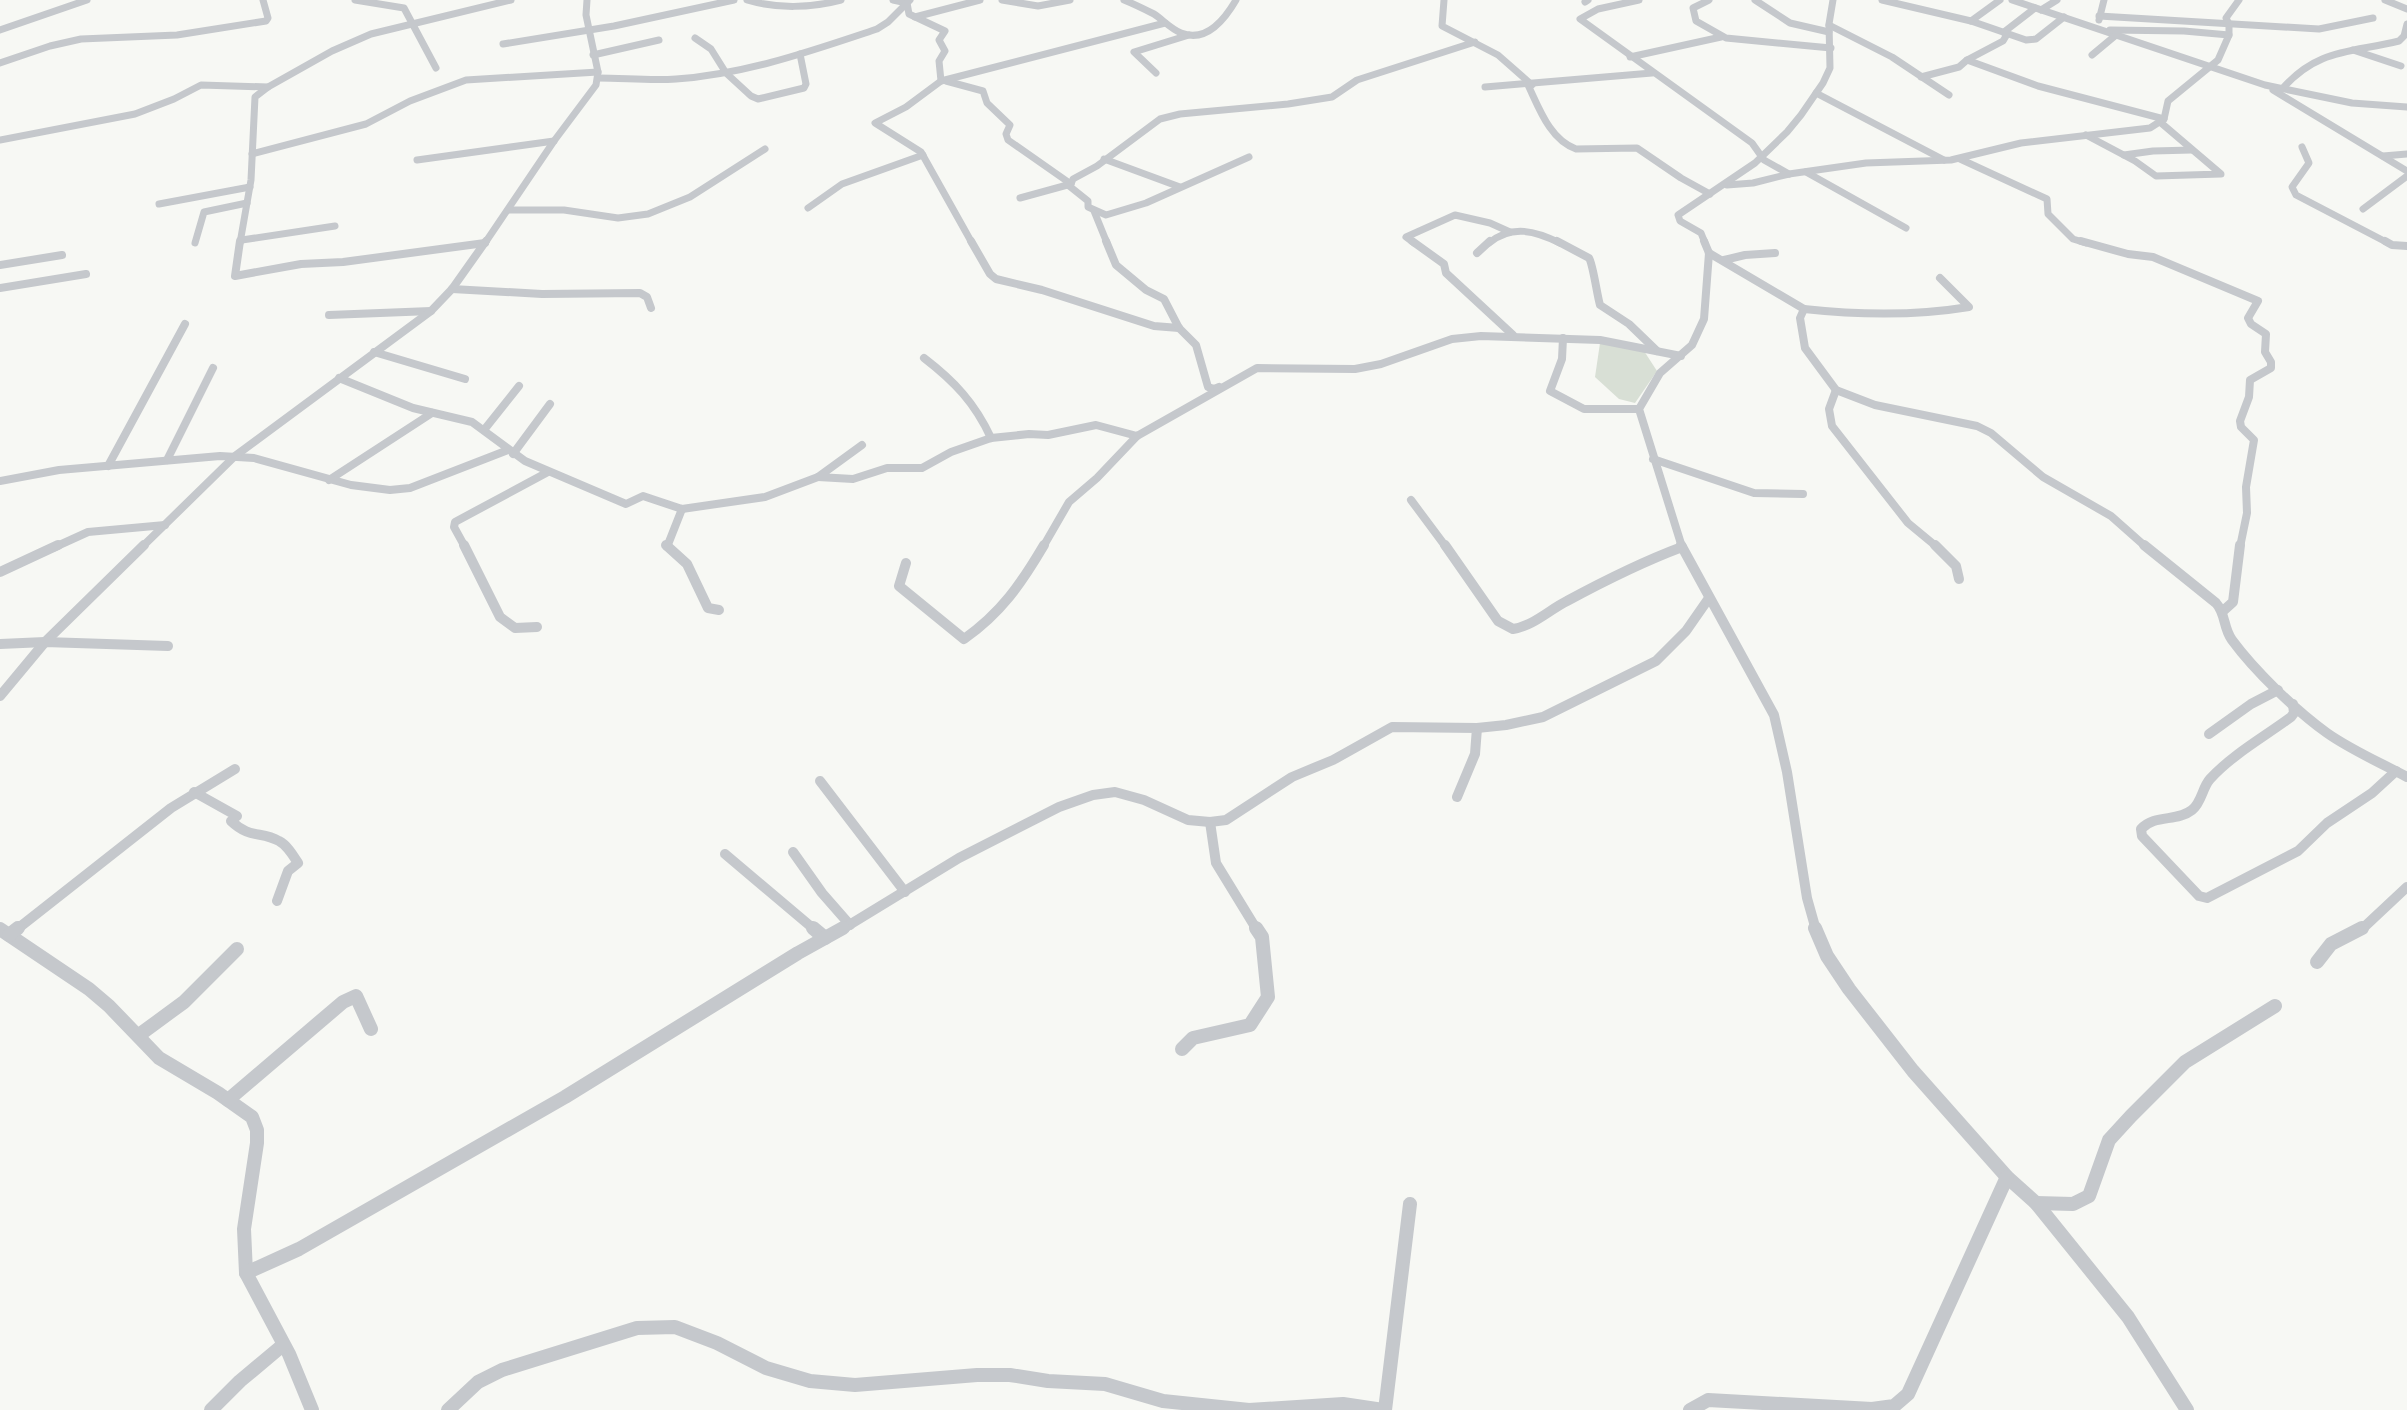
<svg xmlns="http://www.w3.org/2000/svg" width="2407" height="1410" viewBox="0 0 2407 1410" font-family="'IBM Plex Sans',sans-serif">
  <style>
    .green { fill: #d8dfd5 }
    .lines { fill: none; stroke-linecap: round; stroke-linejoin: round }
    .minor-far3 { stroke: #c5c8cc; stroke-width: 7 }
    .minor-far2 { stroke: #c5c8cc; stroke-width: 8 }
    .minor-far1 { stroke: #c5c8cc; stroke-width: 10 }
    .minor { stroke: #c5c8cc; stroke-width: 14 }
  </style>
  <rect width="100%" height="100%" fill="#f7f8f4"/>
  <polygon class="green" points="1600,343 1644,351 1657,371 1635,403 1619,399 1595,377"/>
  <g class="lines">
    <g class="minor-far3">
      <polyline points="355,0 404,8 436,68"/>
      <path d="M747 0C777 9 811 8 841 0"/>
      <polyline points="893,0 907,3"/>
      <polyline points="1002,0 1038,6 1070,0"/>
      <path d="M1124 0C1134 4 1144 9 1154 14 1163 20 1171 29 1181 33 1206 43 1225 19 1236 0"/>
      <polyline points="1444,0 1442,26 1498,55 1532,85"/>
      <polyline points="1639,0 1598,9 1580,19 1752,143 1764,160 1789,174"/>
      <polyline points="1709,0 1693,8 1696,21 1726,38 1831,48"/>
      <polyline points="1755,0 1790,23 1829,32"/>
      <polyline points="1882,0 1971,21 2026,40 2036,39 2064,17"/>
      <polyline points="2012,0 2265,85 2352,103 2407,107"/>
      <polyline points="2385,0 2407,9"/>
      <polyline points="1585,2 1588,0"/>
      <polyline points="907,3 909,14 945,31 939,40 945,51 939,61 941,81 906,107 875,123 921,152 972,243"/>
      <polyline points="2041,10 2057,0"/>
      <polyline points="2099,16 2319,29 2373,18"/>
      <polyline points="915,17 980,0"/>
      <polyline points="2099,20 2104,0"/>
      <polyline points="1971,21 2000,0"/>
      <polyline points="1829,25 1892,57 1949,95"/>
      <polyline points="0,30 87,0"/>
      <polyline points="2110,30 2184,31 2229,35"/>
      <polyline points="695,38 711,49 726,73 751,96 758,99 804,88 806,84 800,54"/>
      <polyline points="503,44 614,26 734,0"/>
      <polyline points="2353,50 2401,66"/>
      <polyline points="593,55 659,40"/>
      <polyline points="2092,55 2116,35"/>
      <polyline points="1630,57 1721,37"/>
      <polyline points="1967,60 2038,86 2164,119"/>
      <polyline points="0,63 50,46 81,39 177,35 266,21 268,18 263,0"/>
      <polyline points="1156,73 1134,52 1189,35"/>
      <polyline points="1921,77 1959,67 1967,60 2003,41 2006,36 2004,32 2035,8"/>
      <path d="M598 78C624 78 651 81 676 79 746 74 811 51 877 29L888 22 910 0"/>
      <polyline points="941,81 1165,23"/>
      <polyline points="946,81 983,91 987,103 1010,125 1006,134 1008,140 1071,184"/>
      <path d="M1528 85C1539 108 1550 140 1576 149L1637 148 1681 178 1710 194"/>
      <polyline points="1485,87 1652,73"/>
      <path d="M2282 89C2318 48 2351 53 2399 41L2404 36 2407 24"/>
      <polyline points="2273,90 2407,171"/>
      <polyline points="1816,93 1944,160"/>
      <polyline points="2086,135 2135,161 2156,176 2221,174 2160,122"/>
      <polyline points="0,140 135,114 174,99 201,85 268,87"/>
      <polyline points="2302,147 2309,163 2292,187 2296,195 2388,243"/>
      <polyline points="252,154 366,124 410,101 466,80 598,72"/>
      <polyline points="2124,155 2153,151 2192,150"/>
      <polyline points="2383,156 2407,154"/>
      <polyline points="1104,159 1180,187"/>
      <polyline points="1960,159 2047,199 2048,214 2073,239 2086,243"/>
      <polyline points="417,160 554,141"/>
      <polyline points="1806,172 1906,228"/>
      <polyline points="1068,185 1088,201 1088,207 1106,215 1146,203 1249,157"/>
      <polyline points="1727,185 1753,183 1789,174 1866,163 1951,160 2021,143 2150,128 2164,119 2168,101 2218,60 2229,35 2229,24 2226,18 2239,0"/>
      <polyline points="1020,198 1071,184 1073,179 1097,166 1160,119 1180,114 1288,104 1332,97 1357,80 1475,42"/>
      <polyline points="159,204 250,187"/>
      <polyline points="808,208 842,184 923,155"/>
      <polyline points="2363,209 2407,176"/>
      <polyline points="508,210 564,210 618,218 648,214 690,197 765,149"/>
      <polyline points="1094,211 1107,243"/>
      <polyline points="242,240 335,226"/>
      <polyline points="195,243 204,212 247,203"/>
      <polyline points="240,243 251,180 255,97 268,87 332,51 371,34 511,0"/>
      <polyline points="485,243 554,141 596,85 598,72 586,15 587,0"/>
      <polyline points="1414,243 1406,237 1455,215 1490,223 1510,232"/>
      <path d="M1489 243C1512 224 1536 231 1560 243"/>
      <polyline points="1705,243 1701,233 1680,221 1678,215 1755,163 1787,132 1801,115 1823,83 1830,68 1829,24 1833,0"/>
    </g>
    <g class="minor-far2">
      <polyline points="240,241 235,276 301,264 343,262 485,243"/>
      <polyline points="971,241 990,274 996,279 1042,290 1154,326 1179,328"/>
      <polyline points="1106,241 1116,265 1146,290 1164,299 1179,328 1196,345 1208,387 1214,389 1219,387"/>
      <polyline points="1412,241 1444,264 1446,273 1513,335"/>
      <path d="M1557 241 1589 258C1593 264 1597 295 1600 305L1629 324 1657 351"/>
      <polyline points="2081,241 2128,254 2153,257 2258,301 2248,318 2251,324 2266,334 2265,352 2271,362 2271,368 2250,380 2249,397 2240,421 2241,427 2254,440 2246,487 2247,513 2240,547"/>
      <polyline points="2385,241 2392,245 2407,246"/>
      <polyline points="1477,253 1490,241"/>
      <polyline points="1709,253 1804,309 1800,318 1805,348 1836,390 1875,405 1977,426 1991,433 2043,477 2111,516 2146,547"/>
      <polyline points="1724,260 1745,255 1775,253"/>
      <polyline points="0,265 62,255"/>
      <polyline points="0,288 86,274"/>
      <polyline points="452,289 542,294 640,293 647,297 651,308"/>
      <path d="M1804 309C1859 315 1915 316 1969 307L1940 278"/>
      <polyline points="329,315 431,311"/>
      <polyline points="1563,338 1562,359 1550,391 1584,409 1639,409"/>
      <polyline points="374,352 465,379"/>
      <path d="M924 358C954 381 975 403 991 438"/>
      <polyline points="339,378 413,408 472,422 525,461 626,504 643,496 682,509 765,497 818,477"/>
      <polyline points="1836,390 1829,409 1832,426 1908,523 1937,547"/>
      <polyline points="484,430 519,386"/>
      <polyline points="862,445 818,477 853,479 887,468 922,468 951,452 991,438 1029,434 1048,435 1096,425 1137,436 1257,368 1355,369 1381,364 1452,339 1481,336 1600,340 1681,356"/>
      <polyline points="513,454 550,404"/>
      <polyline points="1653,459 1754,493 1803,494"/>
      <polyline points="167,460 213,368"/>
      <polyline points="108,466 185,324"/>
      <polyline points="329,480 432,413"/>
      <polyline points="0,481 59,470 220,456 254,458 351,485 390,490 410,488 508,450"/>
      <polyline points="1411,500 1446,547"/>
      <polyline points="55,547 88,532 165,525"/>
      <polyline points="142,547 235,456 431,311 452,289 486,241"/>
      <polyline points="465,547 454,527 455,522 548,472"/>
      <polyline points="667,547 682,509"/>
      <polyline points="1043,547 1069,502 1097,478 1137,436"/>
      <polyline points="1682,547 1639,409 1660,373 1692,345 1704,319 1709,253 1704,241"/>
    </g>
    <g class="minor-far1">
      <polyline points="464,545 500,617 515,628 537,627"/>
      <polyline points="666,545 687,564 708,608 719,610"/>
      <path d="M1445 545 1498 621 1513 629C1533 626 1549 610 1567 601 1604 581 1642 562 1682 547"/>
      <polyline points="1681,545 1774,715 1787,772 1807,898 1816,930"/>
      <polyline points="1935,545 1956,566 1959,579"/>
      <path d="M2144 545 2216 603C2226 614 2223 628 2232 640 2254 670 2296 711 2327 733 2351 750 2381 763 2407 777"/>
      <path d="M906 563 899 586 964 639C1001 613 1021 584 1044 545"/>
      <polyline points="0,572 58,545"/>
      <polyline points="2223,611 2233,602 2240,545"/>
      <polyline points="0,644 45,642 168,646"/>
      <polyline points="0,696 45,642 144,545"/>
      <path d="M2293 704 2294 713 2291 717C2264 737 2233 754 2210 779 2202 788 2202 802 2192 810 2177 822 2155 814 2141 829L2142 836 2199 896 2207 898 2298 851 2327 823 2372 793 2396 771"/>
      <polyline points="1477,728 1506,725 1543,717 1656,661 1686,631 1709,598"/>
      <polyline points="2209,734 2251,704 2278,690"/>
      <polyline points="820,781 905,892"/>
      <path d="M194 792 237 816 231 821C250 839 261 831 279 841 287 845 293 855 298 863L288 871 277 901"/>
      <polyline points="1210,822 1216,863 1257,930"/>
      <polyline points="793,852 822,893 850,925"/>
      <polyline points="725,854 815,930"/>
      <polyline points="16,930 171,808 235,769"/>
      <polyline points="841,930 959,858 1059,807 1093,795 1115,792 1144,800 1188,820 1210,822 1226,820 1292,777 1333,760 1392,727 1477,728 1475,754 1457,797"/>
      <polyline points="2361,930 2407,887"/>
    </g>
    <g class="minor">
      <polyline points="813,928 825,938"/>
      <polyline points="1815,928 1827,956 1849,989 1913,1071 2007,1177 2036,1203 2128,1317 2187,1410"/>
      <polyline points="0,929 89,989 109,1006 159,1058 218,1093 252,1117 257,1130 257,1143 244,1229 246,1273 289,1354 312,1410"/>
      <polyline points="9,935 18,928"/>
      <polyline points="2317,962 2331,944 2362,928"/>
      <polyline points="139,1035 184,1002 237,949"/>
      <polyline points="1182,1049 1193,1038 1250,1025 1268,997 1262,937 1256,928"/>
      <polyline points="228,1100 343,1002 356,996 371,1029"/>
      <polyline points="2036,1203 2073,1204 2089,1196 2109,1140 2131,1116 2185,1062 2275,1006"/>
      <polyline points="246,1273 299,1249 565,1097 798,953 843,928"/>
      <polyline points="211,1410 240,1381 283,1345"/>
      <polyline points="448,1410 478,1382 502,1370 637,1328 675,1327 717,1343 766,1368 810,1381 855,1385 977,1375 1010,1375 1048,1381 1105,1384 1163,1401 1249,1410 1343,1404 1383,1410"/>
      <polyline points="1385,1410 1410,1204"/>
      <polyline points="1690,1410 1708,1400 1872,1409 1894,1406 1908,1394 2007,1177"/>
    </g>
  </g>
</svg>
